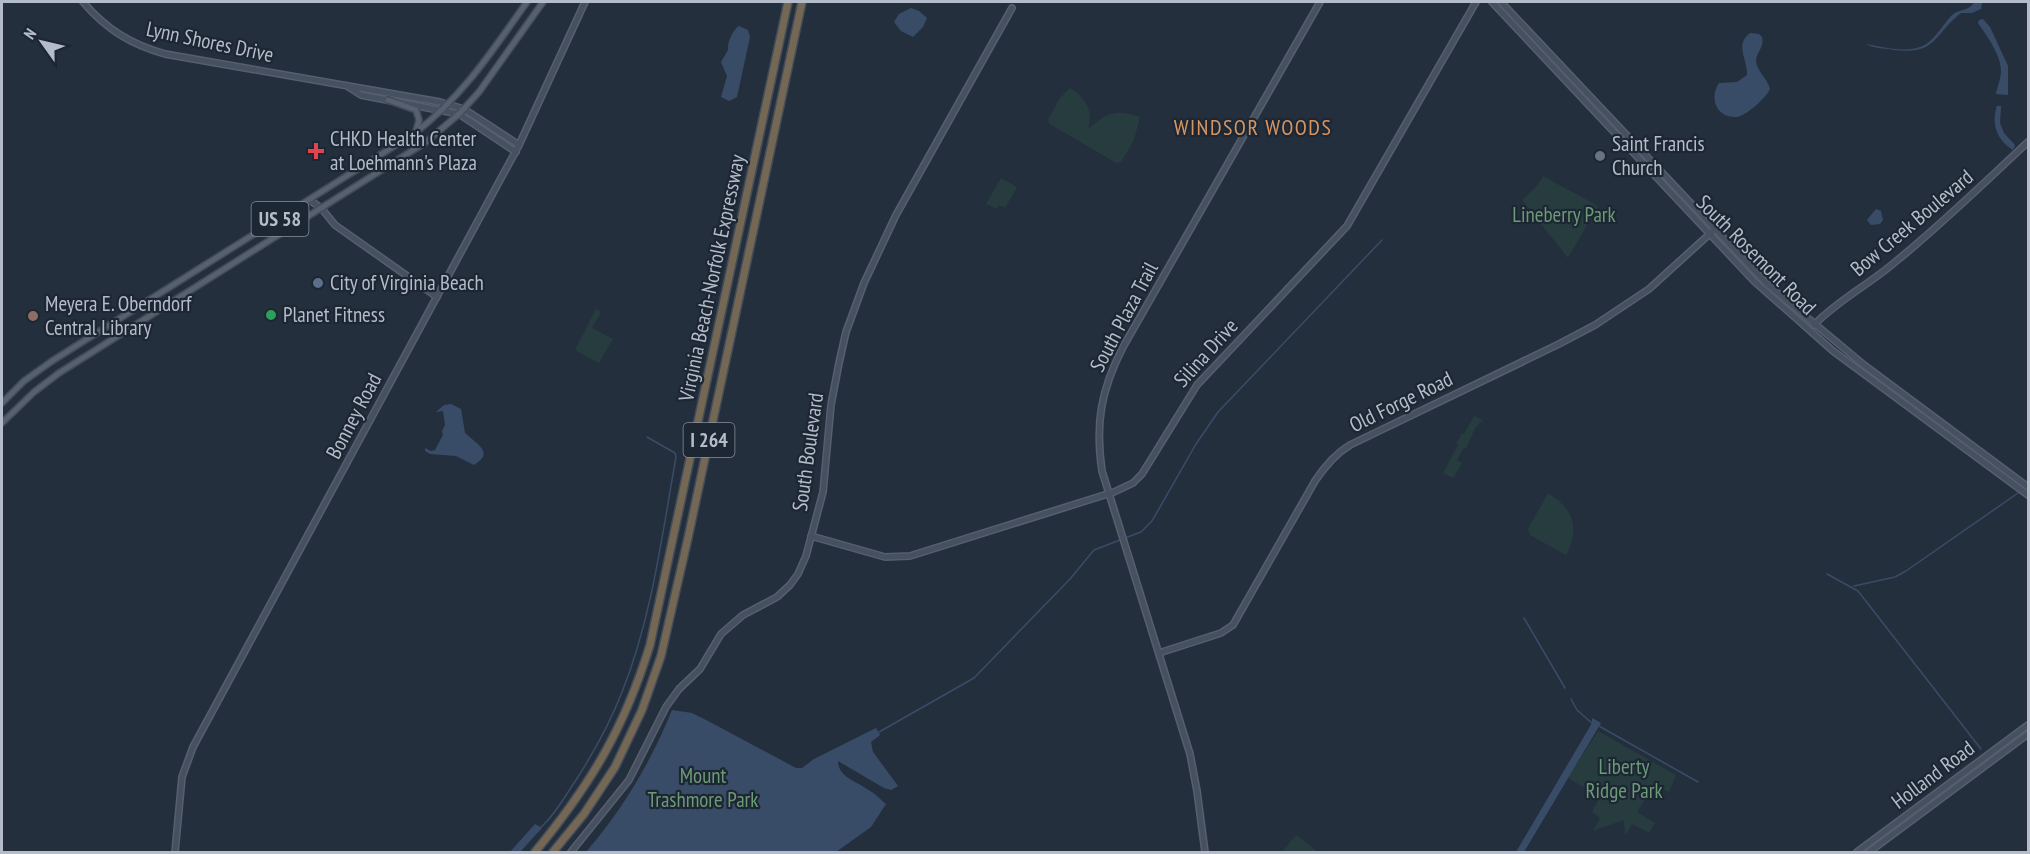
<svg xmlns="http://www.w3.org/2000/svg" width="2030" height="854" viewBox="0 0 2030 854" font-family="'PT Sans Narrow',sans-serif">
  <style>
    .green { fill: #263c3f }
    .water { fill: #394c67 }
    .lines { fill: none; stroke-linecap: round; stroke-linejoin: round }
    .stream { stroke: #394c67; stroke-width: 1.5 }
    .secondary-casing { stroke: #565f6c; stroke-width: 8 }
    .primary-casing { stroke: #414a57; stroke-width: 8 }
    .highway-casing { stroke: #434c59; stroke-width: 10 }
    .secondary { stroke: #465061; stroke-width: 5 }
    .primary { stroke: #56606e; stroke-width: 5 }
    .highway { stroke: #746855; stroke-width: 7 }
    .health-dot { fill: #e0444e; stroke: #1d2633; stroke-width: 2 }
    .worship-dot { fill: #6b7280; stroke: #1d2633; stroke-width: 2 }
    .service-dot { fill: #5c6f8a; stroke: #1d2633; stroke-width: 2 }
    .leisure-dot { fill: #2e9e5b; stroke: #1d2633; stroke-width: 2 }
    .education-dot { fill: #8d6e63; stroke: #1d2633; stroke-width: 2 }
    .labels { text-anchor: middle; stroke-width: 4.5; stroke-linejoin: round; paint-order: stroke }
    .shield { fill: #1d2633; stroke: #878f9c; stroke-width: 1.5 }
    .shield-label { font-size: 20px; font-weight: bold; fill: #b4bcc9 }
    .street-label { font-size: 21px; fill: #b4bcc9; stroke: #1d2633 }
    .poi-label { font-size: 21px; fill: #b4bcc9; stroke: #1d2633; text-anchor: start }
    .park-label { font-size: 21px; fill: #6b9a76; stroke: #1d2633 }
    .neighbourhood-label { font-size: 22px; letter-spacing: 1.5px; fill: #d59563; stroke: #1d2633 }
  </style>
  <rect width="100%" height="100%" fill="#242f3e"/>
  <g class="green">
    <path d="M1070 88C1086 98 1094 112 1088 129 1108 112 1115 109 1140 117L1134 140 1121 162 1116 163 1050 124 1048 120 1059 99Z"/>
    <polygon points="1543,176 1598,206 1568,258 1522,200 1537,186"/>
    <polygon points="1001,178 1017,187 1005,208 999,205 997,209 986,204"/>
    <polygon points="596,309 601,312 592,328 613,339 599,363 575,350"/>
    <polygon points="1474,416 1483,420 1475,428 1466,449 1464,448 1457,460 1462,463 1453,478 1443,473 1458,445 1456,444 1462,433 1464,434"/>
    <path d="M1548 493C1574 510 1580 527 1566 555L1530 535 1528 529Z"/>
    <polygon points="1598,731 1676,775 1669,792 1655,785 1637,812 1655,823 1649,833 1632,824 1625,836 1624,820 1593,831 1600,818 1592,812 1600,797 1568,778"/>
    <polygon points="1296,835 1317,851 1317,852 1282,852"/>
  </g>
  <g class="water">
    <path d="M1974 2H1982L1981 9 1972 13H1961C1933 35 1937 55 1894 50 1885 48 1874 49 1866 44 1884 47 1914 56 1930 41 1938 34 1944 24 1951 16 1959 8 1969 12 1974 2Z"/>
    <polygon points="911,8 919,11 927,18 923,27 913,37 901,31 894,22 899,14"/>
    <path d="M1983 19 1990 27 2008 66V95L1996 94C1997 87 2001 79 2001 71 2001 55 1987 36 1978 23L1979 20Z"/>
    <path d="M739 26 748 30 750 37 737 97 729 101 721 97 727 76 721 62 728 50C727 42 733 30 739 26Z"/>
    <path d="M1750 33 1759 34 1762 37C1765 47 1756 52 1756 61 1757 72 1768 79 1770 89 1767 97 1746 116 1737 117 1716 118 1709 98 1719 83L1737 82 1747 75C1748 59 1734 45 1750 33Z"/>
    <path d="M1997 106H2001L2000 123 2004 133 2015 145 2013 150C1997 140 1991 124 1997 106Z"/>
    <polygon points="1876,209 1881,211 1883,220 1880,224 1871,225 1867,220"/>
    <path d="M451 404 461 409 465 433C475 443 496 452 474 465L456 456 430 454 425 451V448L431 451 435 450 443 435 442 431 445 425 443 411 436 412 444 405Z"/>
    <path d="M672 710 692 713 710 722 796 768H802L814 759 876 728 880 735 871 742 873 752 898 786 891 790 884 788 838 761C838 778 859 782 870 791 876 794 881 800 886 804L871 827 836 852H586C623 809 651 762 672 710Z"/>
    <polygon points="1592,718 1601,723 1524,852 1516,852 1592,723"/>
    <polygon points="535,824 542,828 520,852 510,852"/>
  </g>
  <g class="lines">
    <g class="stream">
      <polyline points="1125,538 1141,532 1152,521 1196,444 1218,412 1382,240"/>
      <polyline points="1827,574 1858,591 1981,749"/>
      <polyline points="1854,586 1895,577 1906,571 2018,493"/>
      <polyline points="1524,618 1565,688"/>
      <polyline points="1571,699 1577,710 1593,724"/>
      <polyline points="1597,726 1599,726 1698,782"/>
      <polyline points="879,732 974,678 1070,579 1094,550 1120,540"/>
      <path d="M540 828C555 815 565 796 576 780 594 752 610 723 622 692 652 617 662 535 676 457L675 453 647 437"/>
    </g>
    <g class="secondary-casing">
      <g id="secondary">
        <path d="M83 2C106 29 130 44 165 54L440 102 464 109 519 145"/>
        <polyline points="1492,2 1754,281 1833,351 2028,495"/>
        <polyline points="1501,2 1767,284 1864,365 2028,487"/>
        <polyline points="347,86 361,95 459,114 516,152"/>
        <polyline points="310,200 322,209 335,225 437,297"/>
        <path d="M1814 325C1837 301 1868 285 1894 263 1941 225 1984 183 2028 142"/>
        <polyline points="811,536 885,557 910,556 1114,492 1133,483 1142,474 1197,385 1347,226 1476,2"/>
        <path d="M1159 653 1221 633 1233 625 1315 481C1325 466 1335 454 1350 445L1559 344 1595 325 1649 289 1714 230"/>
        <polyline points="175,852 182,777 193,747 519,145 585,2"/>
        <polyline points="571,852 629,780 666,707 679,689 700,669 721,634 743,615 777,597 790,585 798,574 806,556 823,492 831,405 839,363 846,332 864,283 896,215 1012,8"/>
        <path d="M1205 852 1197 791 1190 754 1102 471C1095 423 1101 390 1123 347L1320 2"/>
        <polyline points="1857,852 2028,725"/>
        <polyline points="1869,852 2028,734"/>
      </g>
    </g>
    <g class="primary-casing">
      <g id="primary">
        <polyline points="388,100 416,110 419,120 416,131"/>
        <path d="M2 403 24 381 52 361 415 133C464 95 492 51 527 2"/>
        <polyline points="2,423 34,392 59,373 426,142 459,114 479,92 543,2"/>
      </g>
    </g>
    <g class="highway-casing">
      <g id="highway">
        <path d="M535 852C591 784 624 729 650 645L788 2"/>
        <polyline points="553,852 584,814 615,767 642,710 661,656 688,538 802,2"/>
      </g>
    </g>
    <use href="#secondary" class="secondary"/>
    <use href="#primary" class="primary"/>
    <use href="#highway" class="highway"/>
  </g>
  <path class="health-dot" d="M313 142h6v6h6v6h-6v6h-6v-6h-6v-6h6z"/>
  <circle class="worship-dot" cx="1600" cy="156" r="6"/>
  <circle class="service-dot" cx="318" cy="283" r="6"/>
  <circle class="leisure-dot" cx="271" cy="315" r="6"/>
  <circle class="education-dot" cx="33" cy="316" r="6"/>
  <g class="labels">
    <g class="shield">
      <rect x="251.5" y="202" width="57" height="34" rx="4.5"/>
      <rect x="683.5" y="423" width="51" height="34" rx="4.5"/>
    </g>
    <g class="shield-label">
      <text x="280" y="226">US 58</text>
      <text x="709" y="447">I 264</text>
    </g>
    <g class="street-label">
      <text transform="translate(210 42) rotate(12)" y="7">Lynn Shores Drive</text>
      <text transform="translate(1912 223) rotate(-40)" y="7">Bow Creek Boulevard</text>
      <text transform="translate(1756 255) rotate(45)" y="7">South Rosemont Road</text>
      <text transform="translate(712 278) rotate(-78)" y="7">Virginia Beach-Norfolk Expressway</text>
      <text transform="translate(1124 317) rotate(-62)" y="7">South Plaza Trail</text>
      <text transform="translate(1206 353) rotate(-48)" y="7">Silina Drive</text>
      <text transform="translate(1401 402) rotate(-26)" y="7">Old Forge Road</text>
      <text transform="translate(354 416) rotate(-62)" y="7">Bonney Road</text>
      <text transform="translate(808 452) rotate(-82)" y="7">South Boulevard</text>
      <text transform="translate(1933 775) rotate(-37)" y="7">Holland Road</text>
    </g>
    <g class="poi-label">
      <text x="330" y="146">CHKD Health Center<tspan x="330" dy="24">at Loehmann's Plaza</tspan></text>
      <text x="1612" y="151">Saint Francis<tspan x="1612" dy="24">Church</tspan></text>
      <text x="330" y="290">City of Virginia Beach</text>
      <text x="45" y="311">Meyera E. Oberndorf<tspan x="45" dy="24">Central Library</tspan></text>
      <text x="283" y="322">Planet Fitness</text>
    </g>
    <g class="park-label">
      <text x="1564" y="222">Lineberry Park</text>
      <text x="1624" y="774">Liberty<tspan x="1624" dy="24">Ridge Park</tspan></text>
      <text x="703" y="783">Mount<tspan x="703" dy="24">Trashmore Park</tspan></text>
    </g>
    <g class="neighbourhood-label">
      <text x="1253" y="135">WINDSOR WOODS</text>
    </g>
  </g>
  <rect width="2030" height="854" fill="none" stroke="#b4bcc9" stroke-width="6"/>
  <g transform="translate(42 42) rotate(304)" stroke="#1d2633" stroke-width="4.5" paint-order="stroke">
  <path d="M0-4.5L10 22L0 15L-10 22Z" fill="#b4bcc9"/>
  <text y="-9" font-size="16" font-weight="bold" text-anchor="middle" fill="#b4bcc9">N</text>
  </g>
</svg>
